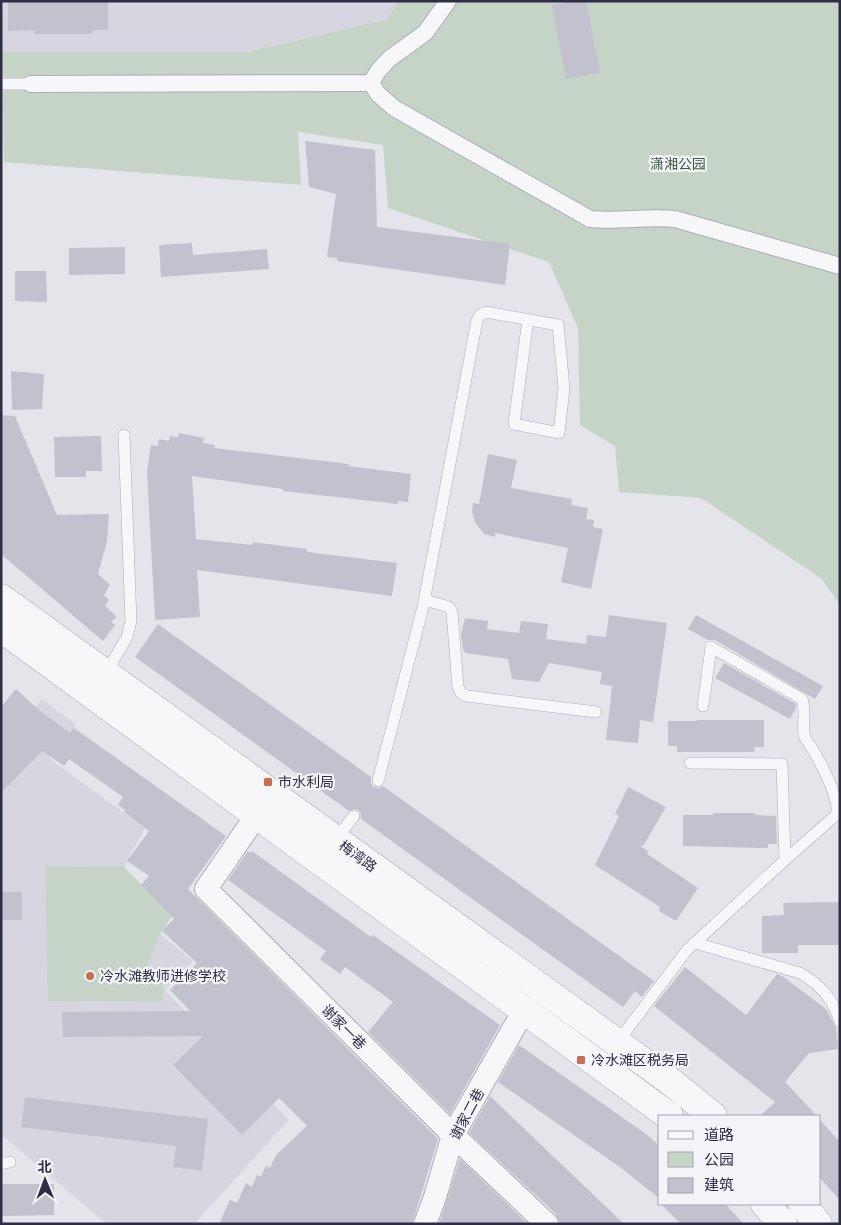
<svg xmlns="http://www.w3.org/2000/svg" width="841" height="1225" viewBox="0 0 841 1225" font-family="Poppins,'Noto Sans SC',sans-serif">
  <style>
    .built { fill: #d7d6e0 }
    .green { fill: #c6d4c8 }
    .building { fill: #c2c2ce }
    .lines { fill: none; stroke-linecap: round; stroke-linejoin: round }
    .service-casing { stroke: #adadb9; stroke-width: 12 }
    .pedestrian-casing { stroke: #adadb9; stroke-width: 18 }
    .minor-casing { stroke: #adadb9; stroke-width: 24 }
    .tertiary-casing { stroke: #adadb9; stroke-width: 29 }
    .service { stroke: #f7f7fa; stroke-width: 11 }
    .pedestrian { stroke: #f7f7fa; stroke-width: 16 }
    .minor { stroke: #f7f7fa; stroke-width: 22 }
    .tertiary { stroke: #f7f7fa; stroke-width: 28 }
    .poi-dot { fill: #c76f53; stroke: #f4f4f8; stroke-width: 2 }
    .labels { text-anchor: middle; stroke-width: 4.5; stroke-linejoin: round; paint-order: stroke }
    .park-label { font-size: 14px; fill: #3b5e42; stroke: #f4f4f8 }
    .poi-label { font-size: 14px; fill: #2d2d43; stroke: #f4f4f8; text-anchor: start }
    .street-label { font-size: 14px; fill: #2d2d43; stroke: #f4f4f8 }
  </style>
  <rect width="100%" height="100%" fill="#e4e4eb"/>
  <g class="built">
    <polygon points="3,1 397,1 388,19 248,52 2,52"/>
    <polygon points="42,699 76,725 50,759 145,828 124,867 172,916 160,934 193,961 165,990 289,1120 194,1224 107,1224 4,1137 1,1137 1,745"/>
  </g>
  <g class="green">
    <polygon points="397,1 840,1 840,605 822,579 701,498 619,492 615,446 580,425 578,328 549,262 388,208 383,145 298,132 301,185 4,162 2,52 248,52 388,19"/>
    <polygon points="45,866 124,867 172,916 160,934 146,968 163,983 163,1002 48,1001"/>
  </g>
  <g class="building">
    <polygon points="8,1 108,1 108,30 93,30 93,34 34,34 35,30 8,31"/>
    <polygon points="573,1 586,1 600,73 566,79 552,5"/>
    <polygon points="305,141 375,150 377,227 510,244 505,285 337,261 337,258 327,257 336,194 309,187"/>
    <polygon points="192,243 193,255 267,249 269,269 161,277 159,245"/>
    <polygon points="125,247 125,274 69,275 69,248"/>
    <polygon points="15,271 46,271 47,302 15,301"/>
    <polygon points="11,371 44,374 42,409 12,410"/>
    <polygon points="1,415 15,416 57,515 109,514 107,541 98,574 110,585 104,595 109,600 105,606 117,617 111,622 115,625 103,641 1,554"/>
    <polygon points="179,433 204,438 203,443 215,445 214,448 349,464 348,466 411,474 408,502 398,501 398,504 283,491 283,489 192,476 196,539 252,545 253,542 307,549 307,552 397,563 392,596 197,570 200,617 155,620 147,471 151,445 158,446 159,439 169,441 170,436 178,437"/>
    <polygon points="101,436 102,471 86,471 86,477 55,477 54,437"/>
    <polygon points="488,454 517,460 511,488 572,499 571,505 588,508 586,519 594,520 593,527 603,529 591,589 561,582 568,548 495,533 495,537 484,534 475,522 472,512 473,503 479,504"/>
    <polygon points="609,615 667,623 653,722 640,720 638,743 606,740 612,686 600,684 602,672 549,663 539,682 512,679 508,659 466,653 463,650 461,635 465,618 488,621 487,629 519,633 521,621 548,624 546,639 586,644 587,635 606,637"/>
    <polygon points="696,615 823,686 815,699 715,640 708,640 688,629"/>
    <polygon points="158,624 371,777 371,783 373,787 380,788 383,786 654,981 642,997 635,991 623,1007 361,819 361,814 358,810 355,809 349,811 135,657"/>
    <polygon points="724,663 796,704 796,708 790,719 715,678"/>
    <polygon points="16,689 39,710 70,733 74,728 226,836 188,889 438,1139 412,1224 219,1224 230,1200 237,1203 246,1183 252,1187 257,1175 261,1177 266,1166 270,1168 276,1155 307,1126 279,1098 242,1135 173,1065 203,1036 63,1037 62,1012 190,1011 170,990 197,963 162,931 174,919 141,885 149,876 127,861 149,831 124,812 125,810 118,805 123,797 69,759 64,766 42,751 1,793 1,707"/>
    <polygon points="697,720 764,720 764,747 754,747 755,752 677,752 677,746 668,746 668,721 697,721"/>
    <polygon points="628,787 666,807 643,846 639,845 649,852 647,854 698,888 676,921 659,911 660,907 595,865 619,816 615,814"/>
    <polygon points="713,813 755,813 755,815 776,816 777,844 768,844 768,848 683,846 683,815 713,815"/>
    <polygon points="248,851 250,853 252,851 371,937 373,935 500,1025 450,1114 368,1032 393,1002 345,967 340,974 320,959 326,951 228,880"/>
    <rect x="1" y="892" width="21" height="28"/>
    <polygon points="840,902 840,945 798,945 798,953 762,953 762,916 784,915 783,903"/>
    <polygon points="685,967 746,1015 777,974 782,976 826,1009 836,1028 838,1049 809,1053 785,1082 817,1116 760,1116 775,1102 654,1006"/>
    <polygon points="519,1045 646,1134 660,1146 660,1199 624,1170 498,1082"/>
    <polygon points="490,1096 624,1224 560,1224 556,1214 469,1133"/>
    <polygon points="25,1097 208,1119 202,1171 173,1167 176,1146 21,1127"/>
    <polygon points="820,1120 840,1142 840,1200 820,1178"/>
    <polygon points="460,1159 528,1224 439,1224"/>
    <polygon points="1,1184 54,1184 54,1215 1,1216"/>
    <polygon points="661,1204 725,1204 744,1224 681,1224"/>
  </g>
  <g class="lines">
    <g class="service-casing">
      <g id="service">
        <polyline points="1,84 31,84"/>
        <polyline points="425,600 449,607 452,612 458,687 461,693 467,696 596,712"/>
        <polyline points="106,673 127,637 131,621 124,435"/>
        <path d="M703 706 711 647 802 699C807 713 801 728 805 737 808 744 814 750 817 757 824 769 841 803 836 815L785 860"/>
        <polyline points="378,781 423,607 477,320 480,315 486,312 558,325 564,388 559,433 514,424 528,319"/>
        <polyline points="336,839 354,816"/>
        <path d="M695 943 800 973C821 985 833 999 840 1022"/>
        <polyline points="617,1043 687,950 785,860 782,764 690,763"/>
        <polyline points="1,1164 10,1162"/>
      </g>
    </g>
    <g class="pedestrian-casing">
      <g id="pedestrian">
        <path d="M371 83 378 94 394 108 590 219C619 222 647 216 675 219L840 266"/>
        <polyline points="31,84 371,83 378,71 389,59 425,33 448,1"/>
      </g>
    </g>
    <g class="minor-casing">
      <g id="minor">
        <polyline points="256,816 206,889 453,1135 547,1224"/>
        <polyline points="425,1224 435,1197 453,1135 524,1010"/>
      </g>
    </g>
    <g class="tertiary-casing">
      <g id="tertiary">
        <polyline points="1,598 670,1081 713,1116"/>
        <polyline points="1,628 669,1116"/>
        <polyline points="765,1204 783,1224"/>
        <polyline points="802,1204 818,1224"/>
      </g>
    </g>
    <use href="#service" class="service"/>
    <use href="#pedestrian" class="pedestrian"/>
    <use href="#minor" class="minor"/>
    <use href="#tertiary" class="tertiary"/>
  </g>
  <g class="poi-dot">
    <rect x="263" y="777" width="10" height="10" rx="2.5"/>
    <circle cx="90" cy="976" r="5"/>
    <rect x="576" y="1055" width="10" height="10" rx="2.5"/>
  </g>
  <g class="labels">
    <g class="park-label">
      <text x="678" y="169">潇湘公园</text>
    </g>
    <g class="poi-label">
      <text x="278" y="787">市水利局</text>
      <text x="100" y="981">冷水滩教师进修学校</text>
      <text x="591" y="1065">冷水滩区税务局</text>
    </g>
    <g class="street-label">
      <text transform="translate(358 856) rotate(36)" y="5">梅湾路</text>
      <text transform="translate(344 1027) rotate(45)" y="5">谢家一巷</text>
      <text transform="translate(467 1114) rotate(-62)" y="5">谢家二巷</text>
    </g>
  </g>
  <rect width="841" height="1225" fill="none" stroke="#2d2d43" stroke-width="5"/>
  <rect x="658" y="1115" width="162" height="90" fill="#f4f4f8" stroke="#a4a4b0"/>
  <rect x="668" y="1131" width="25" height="8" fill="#f7f7fa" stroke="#a4a4b0"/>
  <text x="704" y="1140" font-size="15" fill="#2d2d43">道路</text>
  <rect x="668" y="1152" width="25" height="15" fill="#c6d4c8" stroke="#a4a4b0"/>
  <text x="704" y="1165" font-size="15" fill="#2d2d43">公园</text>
  <rect x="668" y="1178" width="25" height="15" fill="#c2c2ce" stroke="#a4a4b0"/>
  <text x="704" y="1190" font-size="15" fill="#2d2d43">建筑</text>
  <g transform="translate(45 1180) rotate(359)" stroke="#f4f4f8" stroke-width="4" paint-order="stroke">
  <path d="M0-4L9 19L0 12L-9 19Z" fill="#2d2d43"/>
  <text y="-8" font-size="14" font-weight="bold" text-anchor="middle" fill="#2d2d43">北</text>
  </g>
</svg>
